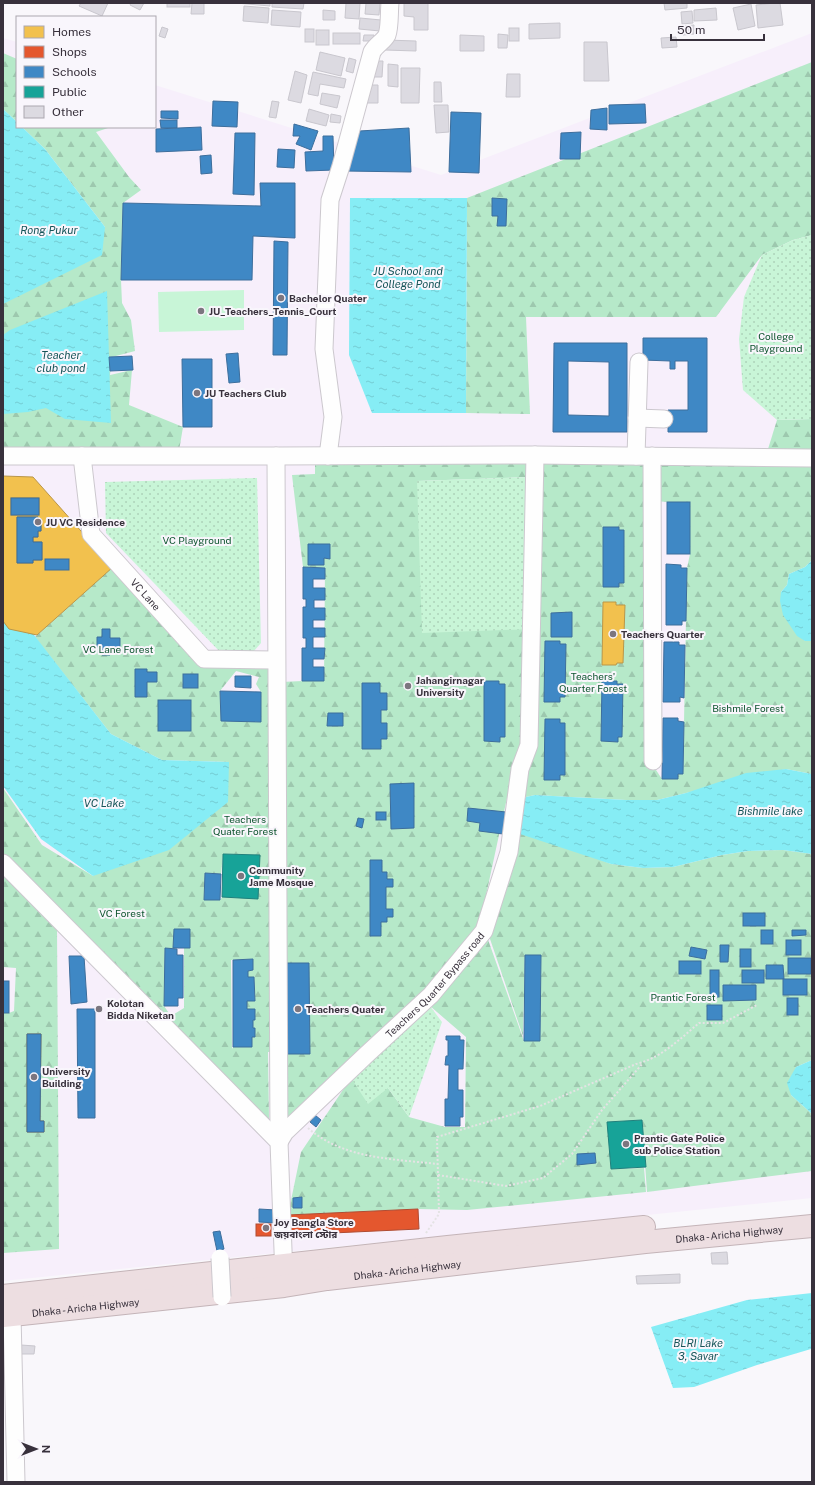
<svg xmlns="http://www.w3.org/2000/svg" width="815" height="1485" viewBox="0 0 815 1485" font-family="'Public Sans','Noto Sans Bengali',sans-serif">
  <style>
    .education { fill: #f7effb }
    .green { fill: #c8f5d7 }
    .forest { fill: url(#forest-firs); fill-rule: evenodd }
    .park { fill: url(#park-dots) }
    .water { fill: url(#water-ripples) }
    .homes { fill: #f2c14e; stroke: #ba9649 }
    .shops { fill: #e4572e; stroke: #b04c32 }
    .schools { fill: #3f88c5; stroke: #3d6e9c; fill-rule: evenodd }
    .public { fill: #17a398; stroke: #21817c }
    .building { fill: #dcdae1; stroke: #c9c7ce }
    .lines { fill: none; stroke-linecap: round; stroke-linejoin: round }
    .minor-casing { stroke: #ccc8ce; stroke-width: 19 }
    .highway-casing { stroke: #c4b4b8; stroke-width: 24 }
    .path { stroke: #e4e3e4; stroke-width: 2; stroke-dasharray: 2 2; stroke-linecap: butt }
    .minor { stroke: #fefefe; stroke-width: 17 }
    .highway { stroke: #eddee1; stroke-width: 22 }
    .minor-bridge-casing { stroke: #ccc8ce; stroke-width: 19; stroke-linecap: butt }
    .minor-bridge { stroke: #fefefe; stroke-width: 17 }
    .poi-dot { fill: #7c767f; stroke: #f9f6fc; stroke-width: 1.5 }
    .labels { text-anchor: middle; stroke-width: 4; stroke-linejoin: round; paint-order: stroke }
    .poi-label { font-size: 10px; font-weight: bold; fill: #38313c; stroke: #f9f6fc; text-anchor: start }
    .park-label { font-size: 10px; fill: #0e552f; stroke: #f9f6fc }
    .street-label { font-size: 10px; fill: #38313c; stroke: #f9f6fc }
    .water-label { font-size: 11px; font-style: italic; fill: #165559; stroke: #f9f6fc }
  </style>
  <defs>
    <pattern id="forest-firs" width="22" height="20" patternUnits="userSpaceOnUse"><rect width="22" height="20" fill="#b6e9c9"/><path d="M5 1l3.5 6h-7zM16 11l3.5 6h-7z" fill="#9dc8ae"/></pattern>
    <pattern id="park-dots" width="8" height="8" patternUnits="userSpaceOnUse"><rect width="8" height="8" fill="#c8f5d7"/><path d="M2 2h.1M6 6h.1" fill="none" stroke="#add2b9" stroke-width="1.8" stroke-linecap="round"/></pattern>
    <pattern id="water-ripples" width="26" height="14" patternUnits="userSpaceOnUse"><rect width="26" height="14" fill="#86edf5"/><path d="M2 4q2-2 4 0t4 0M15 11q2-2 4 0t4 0" fill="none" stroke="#74ccd3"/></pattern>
  </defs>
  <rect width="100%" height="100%" fill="#f9f7fb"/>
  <polygon class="education" points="812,33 812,1198 3,1281 3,38 17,42 17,127 155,127 155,85 441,175"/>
  <polygon class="green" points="244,290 244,330 159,332 158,292"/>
  <g class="forest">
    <polygon points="3,53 17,59 17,122 3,109"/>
    <polygon points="812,62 812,235 793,240 762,255 716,317 526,317 530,414 466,413 467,198"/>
    <polygon points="22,127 111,127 96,132 129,177 141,190 123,203 121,280 122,303 131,320 135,351 112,357 110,375 132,370 129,405 183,427 179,451 3,456 3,304 105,227 45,149"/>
    <polygon points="812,419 812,450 768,449 777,420"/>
    <polygon points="537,456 650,458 650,761 662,779 678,779 678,774 683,774 687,568 690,554 667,502 655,501 652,456 812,458 812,560 805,567 789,574 787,585 781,592 805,641 812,641 812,774 786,769 657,800 626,800 535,795 526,797 517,793 520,769"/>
    <polygon points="531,457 528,477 417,481 533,629 530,732 514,765 479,928 425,992 281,1133 280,1054 286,963 281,682 324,680 325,568 303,567 292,475 315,474 315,461"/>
    <path d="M117 563 204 659 271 660 273 1052H268L269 1120 3 855V788L42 845 93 876 229 762 162 760 111 734 35 637ZM236 671 259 677 256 684 261 692V722L221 721 220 691ZM183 674H198V688H183ZM223 854 259 855 258 898 222 897 220 900H204L205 873 221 874ZM184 947V1008L171 1016 164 1006 165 949ZM253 959V970L248 971V977L254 978 255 1000 247 1001V1009H255V1020H253V1028H255V1037H252V1047H233L232 1049 231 960Z"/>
    <polygon points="518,827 611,864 643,868 673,867 722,855 748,851 783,850 812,854 812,1060 796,1067 791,1095 812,1114 812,1171 647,1192 642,1120 608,1122 611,1169 644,1168 646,1192 467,1210 418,1209 288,1215 301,1152 351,1078 388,1088 409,1117 445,1127 465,1127 466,1037 430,1006 486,934 524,1041 540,1041 541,955 525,955 523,1036 489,936"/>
    <polygon points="3,871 57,925 59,1249 3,1253 3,1013 9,1013 14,1011 16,968 3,967"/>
  </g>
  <g class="park">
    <polygon points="812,235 812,419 777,420 743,390 739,339 744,297 762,255 793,240"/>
    <polygon points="528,477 533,629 422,633 417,481"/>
    <polygon points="257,478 261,643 253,652 222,654 106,533 105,482"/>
    <polygon points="430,1006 442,1022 409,1117 388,1088 368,1104 351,1078"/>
  </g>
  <g class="water">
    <polygon points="3,109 17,122 17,127 22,127 45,149 105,227 102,255 3,304"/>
    <polygon points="350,198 467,198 466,413 372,413 349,355"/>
    <polygon points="107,291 111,423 65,419 46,408 28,412 3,414 3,335 10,330"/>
    <polygon points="812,560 812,641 805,641 797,636 783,615 780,601 781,592 787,585 789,574 805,567"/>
    <polygon points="3,595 111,734 162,760 229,762 228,802 169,850 93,876 41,839 3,786"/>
    <polygon points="786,769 812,774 812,854 783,850 748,851 722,855 673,867 643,868 611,864 520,834 522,802 526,797 535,795 626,800 657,800 686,793 746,773"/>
    <polygon points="812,1060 812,1114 791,1095 787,1083 796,1067"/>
    <polygon points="812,1293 812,1350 811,1349 757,1365 694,1387 673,1388 651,1327 747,1300"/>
  </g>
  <g class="homes">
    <polygon points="3,476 33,477 113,567 37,635 9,629 3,621"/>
    <rect x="11" y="498" width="28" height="17"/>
    <polygon points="17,517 38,517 38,519 41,519 41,531 38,531 38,537 33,537 33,542 42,542 42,560 33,560 33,563 17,563"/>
    <polygon points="603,602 616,602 616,605 625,605 623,663 617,663 616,665 602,665"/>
    <polygon points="27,1034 41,1034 40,1121 44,1121 44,1132 27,1132"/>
  </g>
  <g class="shops">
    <polygon points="418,1209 419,1229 289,1235 288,1215"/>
    <rect x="256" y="1224" width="15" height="12"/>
  </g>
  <g class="schools">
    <polygon points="213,101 238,102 237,127 212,126"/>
    <polygon points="645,104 646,123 609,124 609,105"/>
    <polygon points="607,108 607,130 590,129 591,110"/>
    <polygon points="161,111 178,111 178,119 161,118"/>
    <polygon points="451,112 481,113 479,173 449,172"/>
    <polygon points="160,120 177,120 177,128 161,128"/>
    <polygon points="294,124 318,131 311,150 296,144 300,136 293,136"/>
    <polygon points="201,127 202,150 156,152 156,129"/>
    <polygon points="409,128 411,172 345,171 343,132"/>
    <polygon points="581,132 580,159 560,159 561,133"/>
    <polygon points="235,133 255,133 254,195 233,194"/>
    <polygon points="323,136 333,136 334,170 306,171 305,152 323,151"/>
    <polygon points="278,149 295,150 294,168 277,167"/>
    <polygon points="211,155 212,173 201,174 200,156"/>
    <polygon points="260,183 295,183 295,238 253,236 252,280 121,280 123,203 261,206"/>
    <polygon points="492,198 507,199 506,226 497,226 498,216 492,216"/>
    <polygon points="274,241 288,242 287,355 273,355"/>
    <polygon points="643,338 707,338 707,432 668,432 668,410 688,410 688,361 675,361 675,369 670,369 670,361 643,360"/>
    <path d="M554 343H627V432H553ZM568 361 609 362V416L568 415Z"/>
    <polygon points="238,353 240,382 229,383 226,354"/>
    <polygon points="132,356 133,370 110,371 109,357"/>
    <polygon points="182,359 212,359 212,427 183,427"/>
    <rect x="11" y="498" width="28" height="17"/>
    <rect x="667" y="502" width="23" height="52"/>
    <polygon points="17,517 38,517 38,519 41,519 41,531 38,531 38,537 33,537 33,542 42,542 42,560 33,560 33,563 17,563"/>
    <polygon points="603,527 619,527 619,530 624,530 624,583 619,583 619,587 603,587"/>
    <polygon points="308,544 330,544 330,559 324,558 324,565 308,565"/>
    <rect x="45" y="559" width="24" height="11"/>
    <polygon points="666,564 681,565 681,568 687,568 686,621 682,621 682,625 666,625"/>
    <polygon points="303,567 325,568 325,579 313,579 313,588 325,588 325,600 314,600 314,608 325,608 325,620 313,620 313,628 325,628 325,637 313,637 313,648 325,648 324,659 313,659 313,667 324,667 324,681 302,681 302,648 306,648 306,638 303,638 303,607 306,607 306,599 303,599"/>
    <polygon points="572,612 572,637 551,637 551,613"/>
    <polygon points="102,629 110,629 110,638 120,638 120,649 110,649 110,655 102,655 102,647 97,647 97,637 102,637"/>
    <polygon points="545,641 560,641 560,644 566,644 565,697 560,697 560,702 544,702"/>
    <polygon points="664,642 679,642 679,645 685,645 684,698 680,697 680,702 663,702"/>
    <polygon points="135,669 147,669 147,672 157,672 157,682 147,682 147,697 135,697"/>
    <rect x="183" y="674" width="15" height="14"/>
    <polygon points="235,676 251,676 251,688 235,687"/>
    <polygon points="484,681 499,681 499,684 505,684 505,737 500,737 500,742 484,741"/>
    <polygon points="602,681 617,681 617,684 623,684 622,737 618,737 618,742 601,741"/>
    <polygon points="362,683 380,683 380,693 387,693 387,710 381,710 381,723 387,723 387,739 381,739 381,749 362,749"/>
    <polygon points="220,691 261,692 261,722 221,721"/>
    <rect x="158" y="700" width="33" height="31"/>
    <polygon points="328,713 343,713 343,726 327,726"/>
    <polygon points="663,718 678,718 678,721 684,722 683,774 678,774 678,779 662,779"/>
    <polygon points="545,719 560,719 560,723 565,723 565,775 560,775 560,780 544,780"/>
    <polygon points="414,783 414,828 391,829 390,784"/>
    <polygon points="468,808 506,812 503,834 479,831 480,823 467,821"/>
    <rect x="376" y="812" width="10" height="8"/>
    <polygon points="358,818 364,819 362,828 356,826"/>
    <polygon points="370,860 382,860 382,872 387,872 387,879 393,879 393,887 386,887 386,909 393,909 393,917 387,917 387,922 381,922 381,936 370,936"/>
    <polygon points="205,873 221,874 220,900 204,900"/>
    <rect x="743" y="913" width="22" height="13"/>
    <polygon points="174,929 190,929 190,948 173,948"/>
    <rect x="761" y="930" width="12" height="14"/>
    <polygon points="792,930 806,930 806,935 792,936"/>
    <rect x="786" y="940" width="15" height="15"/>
    <polygon points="720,945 729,945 728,962 720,962"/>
    <polygon points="691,947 707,950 705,959 689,956"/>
    <polygon points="165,948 177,949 177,955 183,955 183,998 178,998 178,1006 164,1006"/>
    <rect x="740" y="949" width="11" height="18"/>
    <polygon points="525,955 541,955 540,1041 524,1041"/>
    <polygon points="69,956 84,956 87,1002 71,1004"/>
    <rect x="788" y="958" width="23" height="16"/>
    <polygon points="253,959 253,970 248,971 248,977 254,977 255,1001 247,1001 247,1009 255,1009 255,1020 253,1020 253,1028 255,1028 255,1037 252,1037 252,1047 233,1047 233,960"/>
    <rect x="679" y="961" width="22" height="13"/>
    <polygon points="286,963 309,963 310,1054 287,1054"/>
    <polygon points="766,965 783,965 784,979 766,979"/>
    <rect x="710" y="970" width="9" height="27"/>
    <rect x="742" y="970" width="22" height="13"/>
    <rect x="783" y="979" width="24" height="16"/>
    <rect x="3" y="981" width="6" height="32"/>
    <polygon points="723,985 756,985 756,1000 723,1001"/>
    <rect x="787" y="998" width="11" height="17"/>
    <rect x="707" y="1005" width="15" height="15"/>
    <polygon points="77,1009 95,1009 95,1118 78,1118"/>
    <polygon points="27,1034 41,1034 40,1121 44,1121 44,1132 27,1132"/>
    <polygon points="446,1036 460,1036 460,1040 464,1040 463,1069 458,1069 458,1090 463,1090 463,1117 460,1117 460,1126 445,1126 445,1099 448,1099 449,1065 445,1065 446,1056 448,1056 448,1040 446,1040"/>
    <polygon points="315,1115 321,1120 316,1127 310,1122"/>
    <polygon points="595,1153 596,1163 577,1165 577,1154"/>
    <polygon points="302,1197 302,1208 293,1208 293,1198"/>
    <polygon points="259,1209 276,1210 276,1223 259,1222"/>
    <polygon points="220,1231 224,1249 217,1251 213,1232"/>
  </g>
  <g class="public">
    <polygon points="223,854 260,855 258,899 222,897"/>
    <polygon points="642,1120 646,1167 611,1169 607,1122"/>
  </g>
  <g class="building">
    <polygon points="81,3 108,3 102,16 79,6"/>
    <polygon points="131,3 144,3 140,10 130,5"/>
    <rect x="167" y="3" width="23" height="4"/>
    <polygon points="192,3 204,3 204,14 191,14"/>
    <polygon points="236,3 270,3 270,6"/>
    <polygon points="272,3 304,3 303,9 272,7"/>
    <polygon points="346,3 360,3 359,19 345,18"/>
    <polygon points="366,3 380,3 379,15 365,14"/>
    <polygon points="404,3 428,3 428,30 414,30 414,17 404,16"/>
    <polygon points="664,3 687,3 687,8 665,10"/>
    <polygon points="775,3 780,3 783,25 758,28 756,5"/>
    <polygon points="751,4 755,26 738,30 733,8"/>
    <polygon points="244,6 269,8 268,23 243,21"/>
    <polygon points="716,8 717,20 694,21 694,10"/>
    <polygon points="272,10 301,12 300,27 271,25"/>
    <polygon points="323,10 335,11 335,20 323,20"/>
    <polygon points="692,11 693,23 682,24 681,12"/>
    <polygon points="360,18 381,20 380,31 359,29"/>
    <polygon points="560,23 560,38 529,39 529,24"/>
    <polygon points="694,25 694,34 683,35 682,26"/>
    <polygon points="162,27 168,29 165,38 159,36"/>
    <rect x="509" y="28" width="10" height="13"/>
    <rect x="305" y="29" width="9" height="13"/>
    <rect x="316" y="30" width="13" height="15"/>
    <rect x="333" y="33" width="27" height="11"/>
    <polygon points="498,34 508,35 507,48 498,48"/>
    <polygon points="364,35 374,35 374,41 363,41"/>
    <polygon points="460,35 484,36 484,51 460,51"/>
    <polygon points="676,37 677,47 662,48 661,38"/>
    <polygon points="386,40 416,41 416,51 385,50"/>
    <polygon points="584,42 607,42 609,81 584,81"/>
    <polygon points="320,52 345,58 341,76 316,70"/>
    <polygon points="349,58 356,60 353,73 346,71"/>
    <polygon points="370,61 383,61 382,77 370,77"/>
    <polygon points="388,64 398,65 398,87 388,86"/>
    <polygon points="401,68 420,68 419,103 401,103"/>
    <polygon points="295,71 307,75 301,103 288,100"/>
    <polygon points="313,72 346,79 344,88 320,84 318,96 308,94"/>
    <polygon points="507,74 520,74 520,97 506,97"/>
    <polygon points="434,82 441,82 442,102 434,102"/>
    <polygon points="368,85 378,85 378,103 367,103"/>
    <polygon points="322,93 340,96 337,108 320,104"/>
    <polygon points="272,101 279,102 276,118 269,117"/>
    <polygon points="434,105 448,105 449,132 436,133"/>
    <polygon points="309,109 329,115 326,126 306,121"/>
    <polygon points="331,114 341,116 340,123 330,122"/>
    <polygon points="727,1252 728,1264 712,1264 711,1253"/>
    <polygon points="680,1274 680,1283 637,1284 636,1276"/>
    <polygon points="21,1345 35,1346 34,1354 20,1354"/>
  </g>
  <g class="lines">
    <g class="minor-casing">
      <g id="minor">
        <polyline points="637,418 664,419"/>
        <polyline points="3,456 276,456 279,1142"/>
        <path id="s1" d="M82 456 91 534 204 659 276 660"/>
        <polyline points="276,456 535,455 812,458"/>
        <path d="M328 456 333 417 324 349 330 200 341 166 372 52C376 45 384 41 387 35 390 27 389 12 390 3"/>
        <polyline points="636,456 639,362"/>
        <polyline points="652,456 653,761"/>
        <polyline points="3,863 279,1142 284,1277"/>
        <path id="s2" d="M279 1142 285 1132 366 1055 431 995 484 931 509 852 520 769 529 745 535 455"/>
        <polyline points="12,1315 16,1482"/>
      </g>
    </g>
    <g class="highway-casing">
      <g id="highway">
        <polyline points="3,1296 448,1247 644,1227"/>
        <path id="s3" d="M3 1316 284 1286 327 1279 645 1242 812 1226"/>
      </g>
    </g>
    <g class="path">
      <path d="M308 1128C343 1159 394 1159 438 1164"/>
      <polyline points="438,1175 506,1186 543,1178 572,1154 602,1110 643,1063"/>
      <path d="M426 1233 439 1214 437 1137 540 1106 636 1064C661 1058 680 1039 699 1023H723L757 1005"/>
    </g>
    <use href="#minor" class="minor"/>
    <use href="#highway" class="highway"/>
    <g class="minor-bridge-casing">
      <polyline id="minor-bridge" points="220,1258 222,1297"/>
    </g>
    <use href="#minor-bridge" class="minor-bridge"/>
  </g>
  <g class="poi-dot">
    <circle cx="281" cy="298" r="4"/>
    <circle cx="201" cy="311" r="4"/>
    <circle cx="197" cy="393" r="4"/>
    <circle cx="38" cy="522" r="4"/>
    <circle cx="613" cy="634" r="4"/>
    <circle cx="408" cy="686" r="4"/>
    <circle cx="241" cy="876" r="4"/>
    <circle cx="99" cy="1009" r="4"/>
    <circle cx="298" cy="1009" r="4"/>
    <circle cx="34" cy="1077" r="4"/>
    <circle cx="626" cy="1144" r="4"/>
    <circle cx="266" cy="1228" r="4"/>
  </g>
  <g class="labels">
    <g class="poi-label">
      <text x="289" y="302">Bachelor Quater</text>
      <text x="209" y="315">JU_Teachers_Tennis_Court</text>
      <text x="205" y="397">JU Teachers Club</text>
      <text x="46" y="526">JU VC Residence</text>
      <text x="621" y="638">Teachers Quarter</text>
      <text x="416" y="684">Jahangirnagar<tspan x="416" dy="12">University</tspan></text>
      <text x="249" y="874">Community<tspan x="249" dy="12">Jame Mosque</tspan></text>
      <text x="107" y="1007">Kolotan<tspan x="107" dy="12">Bidda Niketan</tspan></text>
      <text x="306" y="1013">Teachers Quater</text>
      <text x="42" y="1075">University<tspan x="42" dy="12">Building</tspan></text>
      <text x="634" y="1142">Prantic Gate Police<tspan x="634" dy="12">sub Police Station</tspan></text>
      <text x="274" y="1226">Joy Bangla Store<tspan x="274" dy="12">জয়বাংলা স্টোর</tspan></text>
    </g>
    <g class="park-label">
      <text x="776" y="340">College<tspan x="776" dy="12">Playground</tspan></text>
      <text x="197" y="544">VC Playground</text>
      <text x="118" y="653">VC Lane Forest</text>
      <text x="593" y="680">Teachers'<tspan x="593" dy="12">Quarter Forest</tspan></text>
      <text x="748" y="712">Bishmile Forest</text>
      <text x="245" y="823">Teachers<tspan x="245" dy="12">Quater Forest</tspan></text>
      <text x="122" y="917">VC Forest</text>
      <text x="683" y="1001">Prantic Forest</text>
    </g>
    <g class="street-label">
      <text dy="4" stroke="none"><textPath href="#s1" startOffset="160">VC Lane</textPath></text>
      <text dy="4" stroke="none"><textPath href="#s2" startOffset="222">Teachers Quarter Bypass road</textPath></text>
      <text dy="4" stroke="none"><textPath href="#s3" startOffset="731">Dhaka - Aricha Highway</textPath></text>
      <text dy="4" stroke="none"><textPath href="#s3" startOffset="407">Dhaka - Aricha Highway</textPath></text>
      <text dy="4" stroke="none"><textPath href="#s3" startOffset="83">Dhaka - Aricha Highway</textPath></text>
    </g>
    <g class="water-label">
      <text x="49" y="234">Rong Pukur</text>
      <text x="408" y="275">JU School and<tspan x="408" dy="13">College Pond</tspan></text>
      <text x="61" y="359">Teacher<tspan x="61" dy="13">club pond</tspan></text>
      <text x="104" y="807">VC Lake</text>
      <text x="770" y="815">Bishmile lake</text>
      <text x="698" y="1347">BLRI Lake<tspan x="698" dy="13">3, Savar</tspan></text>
    </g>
  </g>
  <rect width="815" height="1485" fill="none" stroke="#38313c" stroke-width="8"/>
  <rect x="16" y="16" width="140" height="112" fill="#f9f6fc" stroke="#aca7af"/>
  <rect x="24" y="26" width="20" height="12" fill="#f2c14e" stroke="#aca7af"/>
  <text x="52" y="36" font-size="12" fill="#38313c">Homes</text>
  <rect x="24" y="46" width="20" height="12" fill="#e4572e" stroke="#aca7af"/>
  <text x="52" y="56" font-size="12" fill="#38313c">Shops</text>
  <rect x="24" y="66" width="20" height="12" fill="#3f88c5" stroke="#aca7af"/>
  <text x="52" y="76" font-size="12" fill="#38313c">Schools</text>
  <rect x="24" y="86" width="20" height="12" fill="#17a398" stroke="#aca7af"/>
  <text x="52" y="96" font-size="12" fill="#38313c">Public</text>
  <rect x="24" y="106" width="20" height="12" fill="#dcdae1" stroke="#aca7af"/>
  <text x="52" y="116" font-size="12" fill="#38313c">Other</text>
  <g transform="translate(36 1449) rotate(90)" stroke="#f9f6fc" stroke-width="3" paint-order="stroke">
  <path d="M0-3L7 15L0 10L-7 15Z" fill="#38313c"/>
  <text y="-6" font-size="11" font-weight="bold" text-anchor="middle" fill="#38313c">N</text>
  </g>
  <path d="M671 34v6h93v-6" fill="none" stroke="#38313c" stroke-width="2"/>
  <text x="677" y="34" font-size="12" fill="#38313c" stroke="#f9f6fc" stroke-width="3" paint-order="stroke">50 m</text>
</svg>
